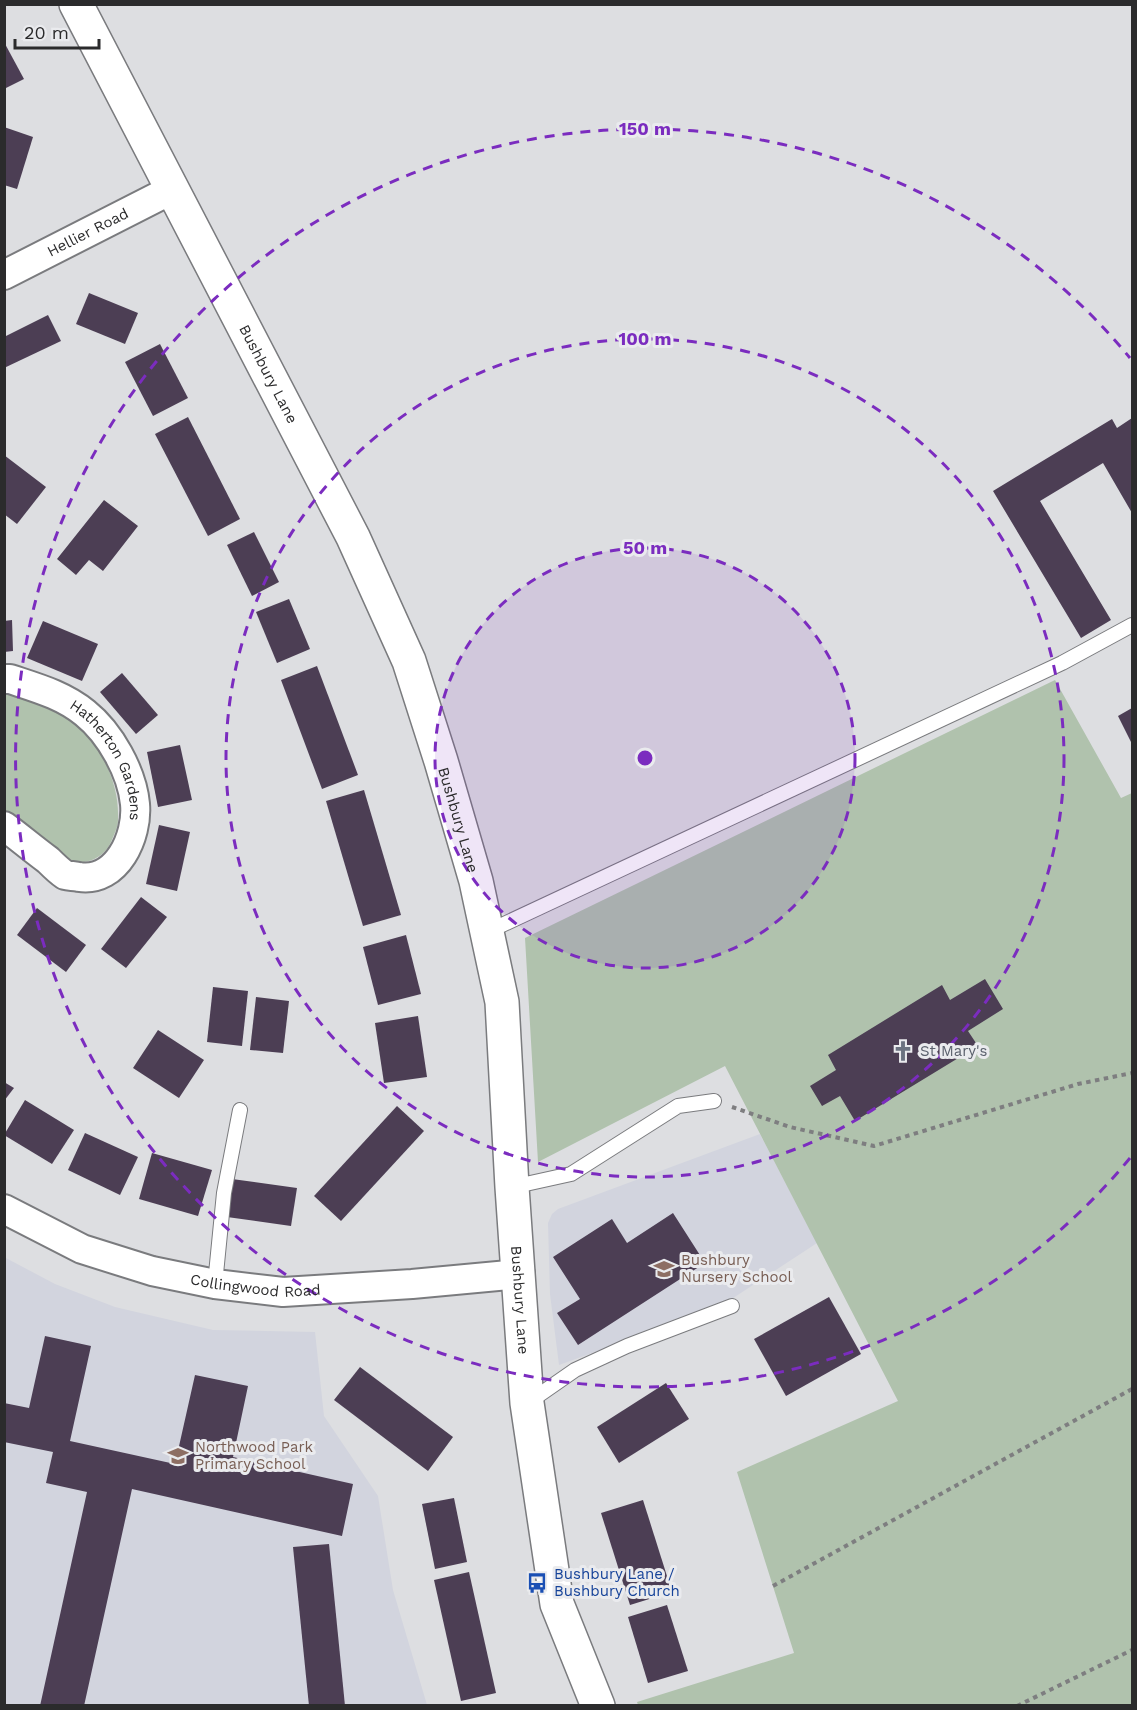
<svg xmlns="http://www.w3.org/2000/svg" width="1137" height="1710" viewBox="0 0 1137 1710" font-family="'Work Sans',sans-serif">
  <style>
    .built { fill: #d2d4de }
    .green { fill: #b0c2ad }
    .building { fill: #4c3e54 }
    .lines { fill: none; stroke-linecap: round; stroke-linejoin: round }
    .lane-casing { stroke: #7a7b7e; stroke-width: 16 }
    .street-casing { stroke: #7a7b7e; stroke-width: 32 }
    .secondary-casing { stroke: #7a7b7e; stroke-width: 36 }
    .path { stroke: #7e7e80; stroke-width: 4; stroke-dasharray: 4.5 4.5; stroke-linecap: butt }
    .lane { stroke: #fff; stroke-width: 14 }
    .street { stroke: #fff; stroke-width: 28 }
    .secondary { stroke: #fff; stroke-width: 33 }
    .ring { fill: none; stroke: #7b2cbf; stroke-width: 3; stroke-dasharray: 10 8 }
    .labels { text-anchor: middle; stroke-width: 6; stroke-linejoin: round; paint-order: stroke }
    .street-label { font-size: 15px; fill: #2b2b2c; stroke: #eaebee }
    .worship-label { font-size: 15px; fill: #5b616d; stroke: #eaebee; text-anchor: start }
    .education-label { font-size: 15px; fill: #785e54; stroke: #eaebee; text-anchor: start }
    .transit-label { font-size: 15px; fill: #164399; stroke: #eaebee; text-anchor: start }
    .centre { fill: #7b2cbf; stroke: #eaebee; stroke-width: 3 }
    .ring-label { font-size: 18px; text-anchor: middle; font-weight: bold; fill: #7b2cbf; stroke: #eaebee; stroke-width: 6; stroke-linejoin: round; paint-order: stroke }
  </style>
  <rect width="100%" height="100%" fill="#dddee1"/>
  <g class="built">
    <polygon points="760,1134 817,1243 721,1306 559,1365 550,1294 548,1223 552,1214 558,1209"/>
    <polygon points="4,1257 55,1284 115,1307 213,1330 315,1332 324,1416 378,1496 393,1590 427,1705 5,1705"/>
  </g>
  <g class="green">
    <polygon points="1055,680 1121,798 1132,793 1132,1705 638,1705 637,1702 794,1653 737,1472 898,1401 725,1066 538,1162 525,938"/>
    <path d="M4 693C20 696 53 704 65 713 97 738 120 779 118 820 118 827 114 835 111 842 105 856 90 864 74 862 59 860 18 822 5 811Z"/>
  </g>
  <g class="building">
    <polygon points="4,42 24,79 4,89"/>
    <polygon points="4,127 33,137 17,189 4,185"/>
    <polygon points="89,293 138,313 125,344 76,324"/>
    <polygon points="48,315 61,341 4,368 4,337"/>
    <polygon points="160,344 188,398 153,416 125,362"/>
    <polygon points="188,417 240,519 208,536 155,434"/>
    <polygon points="1132,418 1132,513 1103,463 1040,501 1111,620 1081,638 993,491 1112,419 1117,428"/>
    <polygon points="4,455 46,487 17,524 4,514"/>
    <polygon points="104,500 138,526 103,571 89,560 76,575 57,559"/>
    <polygon points="254,532 279,582 252,596 227,545"/>
    <polygon points="289,599 310,649 277,663 256,612"/>
    <polygon points="12,620 13,651 4,652 4,621"/>
    <polygon points="43,621 98,644 82,681 27,658"/>
    <polygon points="317,666 358,775 322,789 281,680"/>
    <polygon points="122,673 158,715 136,734 100,692"/>
    <polygon points="1132,708 1132,744 1118,716"/>
    <polygon points="180,745 192,800 158,807 147,752"/>
    <polygon points="364,790 401,915 363,926 326,801"/>
    <polygon points="159,825 190,832 177,891 146,884"/>
    <polygon points="141,897 167,917 126,968 101,949"/>
    <polygon points="37,908 86,945 66,972 17,935"/>
    <polygon points="406,935 421,994 378,1005 363,947"/>
    <polygon points="985,979 1003,1009 968,1031 978,1046 855,1121 840,1096 822,1106 810,1086 836,1070 828,1055 942,985 950,1000"/>
    <polygon points="213,987 248,991 242,1046 207,1042"/>
    <polygon points="256,997 289,1001 283,1053 250,1050"/>
    <polygon points="418,1016 427,1077 384,1083 375,1023"/>
    <polygon points="158,1030 204,1060 179,1098 133,1068"/>
    <polygon points="4,1082 14,1088 4,1101"/>
    <polygon points="25,1100 74,1130 52,1164 4,1135"/>
    <polygon points="397,1106 424,1131 341,1221 314,1196"/>
    <polygon points="85,1133 138,1157 120,1195 68,1170"/>
    <polygon points="152,1153 212,1170 198,1216 139,1199"/>
    <polygon points="232,1179 297,1188 291,1226 227,1217"/>
    <polygon points="673,1213 705,1263 578,1345 557,1313 580,1299 553,1257 612,1219 627,1243"/>
    <polygon points="829,1297 861,1354 786,1396 754,1339"/>
    <polygon points="45,1336 91,1346 70,1441 175,1464 195,1375 248,1386 233,1457 353,1484 342,1536 132,1489 84,1706 40,1706 87,1492 46,1483 53,1452 4,1442 4,1403 29,1408"/>
    <polygon points="360,1367 453,1437 428,1471 334,1400"/>
    <polygon points="666,1383 689,1419 619,1463 597,1427"/>
    <polygon points="454,1498 467,1562 435,1569 422,1504"/>
    <polygon points="643,1500 672,1592 630,1605 601,1513"/>
    <polygon points="329,1544 345,1706 309,1706 293,1547"/>
    <polygon points="469,1572 496,1693 461,1701 434,1580"/>
    <polygon points="667,1605 688,1671 648,1683 628,1617"/>
  </g>
  <g class="lines">
    <g class="lane-casing">
      <g id="lane">
        <polyline points="487,932 1062,663 1132,625"/>
        <polyline points="512,1187 571,1174 678,1106 714,1101"/>
        <polyline points="215,1284 224,1193 240,1110"/>
        <polyline points="529,1402 575,1370 627,1346 732,1306"/>
      </g>
    </g>
    <g class="street-casing">
      <g id="street">
        <path id="s1" d="M4 275 171 190"/>
        <path id="s2" d="M4 679H10C37 688 63 695 85 713 110 733 132 772 135 804 138 836 117 883 79 877 75 876 69 876 65 875 59 871 53 865 48 860 33 849 19 837 4 826"/>
        <path id="s3" d="M4 1209 82 1249 152 1271 215 1284 283 1292 412 1284 520 1274"/>
      </g>
    </g>
    <g class="secondary-casing">
      <g id="secondary">
        <path id="s4" d="M76 4 353 537 409 661 441 761 476 881 502 1002 512 1187 527 1403 557 1604 598 1706"/>
      </g>
    </g>
    <g class="path">
      <polyline points="732,1107 790,1127 874,1146 1078,1084 1132,1073"/>
      <polyline points="773,1586 1132,1389"/>
      <polyline points="1017,1706 1132,1650"/>
    </g>
    <use href="#lane" class="lane"/>
    <use href="#street" class="street"/>
    <use href="#secondary" class="secondary"/>
  </g>
  <circle cx="645" cy="758" r="210" fill="#7b2cbf" fill-opacity=".12"/>
  <g class="ring">
    <circle cx="645" cy="758" r="210"/>
    <circle cx="645" cy="758" r="419"/>
    <path d="M1130 1158A629 629 0 1 1 1130 358"/>
  </g>
  <defs>
    <g id="church-bare" transform="scale(1.62)"><path d="M-1.2-6h2.4v3.5h3.3v2.4h-3.3V6h-2.4V-.1h-3.3v-2.4h3.3Z" fill="#6b7280" stroke="#eaebee" stroke-width="2.5" paint-order="stroke"/></g>
    <g id="school-bare" transform="scale(1.62)"><path d="M0-5L7-2L0 1L-7-2ZM-4 1L0 2.5L4 1V4Q0 6-4 4Z" fill="#8d6e63" stroke="#eaebee" stroke-width="2.5" paint-order="stroke"/></g>
    <g id="bus-bare" transform="scale(1.62)"><path d="M-5-6H5V4H4V6H2V4H-2V6H-4V4H-5ZM-3.5-4V0h7V-4ZM-3.5 1.2v1.5H-2V1.2ZM2 1.2v1.5H3.5V1.2Z" fill="#1a4fb4" stroke="#eaebee" stroke-width="2.5" paint-order="stroke"/></g>
  </defs>
  <g fill-rule="evenodd">
    <use href="#church-bare" x="903" y="1051"/>
    <use href="#school-bare" x="664" y="1269"/>
    <use href="#school-bare" x="178" y="1456"/>
    <use href="#bus-bare" x="537" y="1583"/>
  </g>
  <g class="labels">
    <g class="street-label">
      <text dy="5" stroke="none"><textPath href="#s1" startOffset="94">Hellier Road</textPath></text>
      <text dy="5" stroke="none"><textPath href="#s4" startOffset="417">Bushbury Lane</textPath></text>
      <text dy="5" stroke="none"><textPath href="#s2" startOffset="142">Hatherton Gardens</textPath></text>
      <text dy="5" stroke="none"><textPath href="#s4" startOffset="903">Bushbury Lane</textPath></text>
      <text dy="5" stroke="none"><textPath href="#s3" startOffset="266">Collingwood Road</textPath></text>
      <text dy="5" stroke="none"><textPath href="#s4" startOffset="1389">Bushbury Lane</textPath></text>
    </g>
    <g class="worship-label">
      <text x="920" y="1056">St Mary's</text>
    </g>
    <g class="education-label">
      <text x="681" y="1265">Bushbury<tspan x="681" dy="17">Nursery School</tspan></text>
      <text x="195" y="1452">Northwood Park<tspan x="195" dy="17">Primary School</tspan></text>
    </g>
    <g class="transit-label">
      <text x="554" y="1579">Bushbury Lane /<tspan x="554" dy="17">Bushbury Church</tspan></text>
    </g>
  </g>
  <circle cx="645" cy="758" r="9" class="centre"/>
  <g class="ring-label">
    <text x="645" y="135">150 m</text>
    <text x="645" y="345">100 m</text>
    <text x="645" y="554">50 m</text>
  </g>
  <rect width="1137" height="1710" fill="none" stroke="#2b2b2c" stroke-width="12"/>
  <path d="M15 39v9h84v-9" fill="none" stroke="#2b2b2c" stroke-width="3"/>
  <text x="24" y="39" font-size="18" fill="#2b2b2c" stroke="#eaebee" stroke-width="4.5" paint-order="stroke">20 m</text>
</svg>
